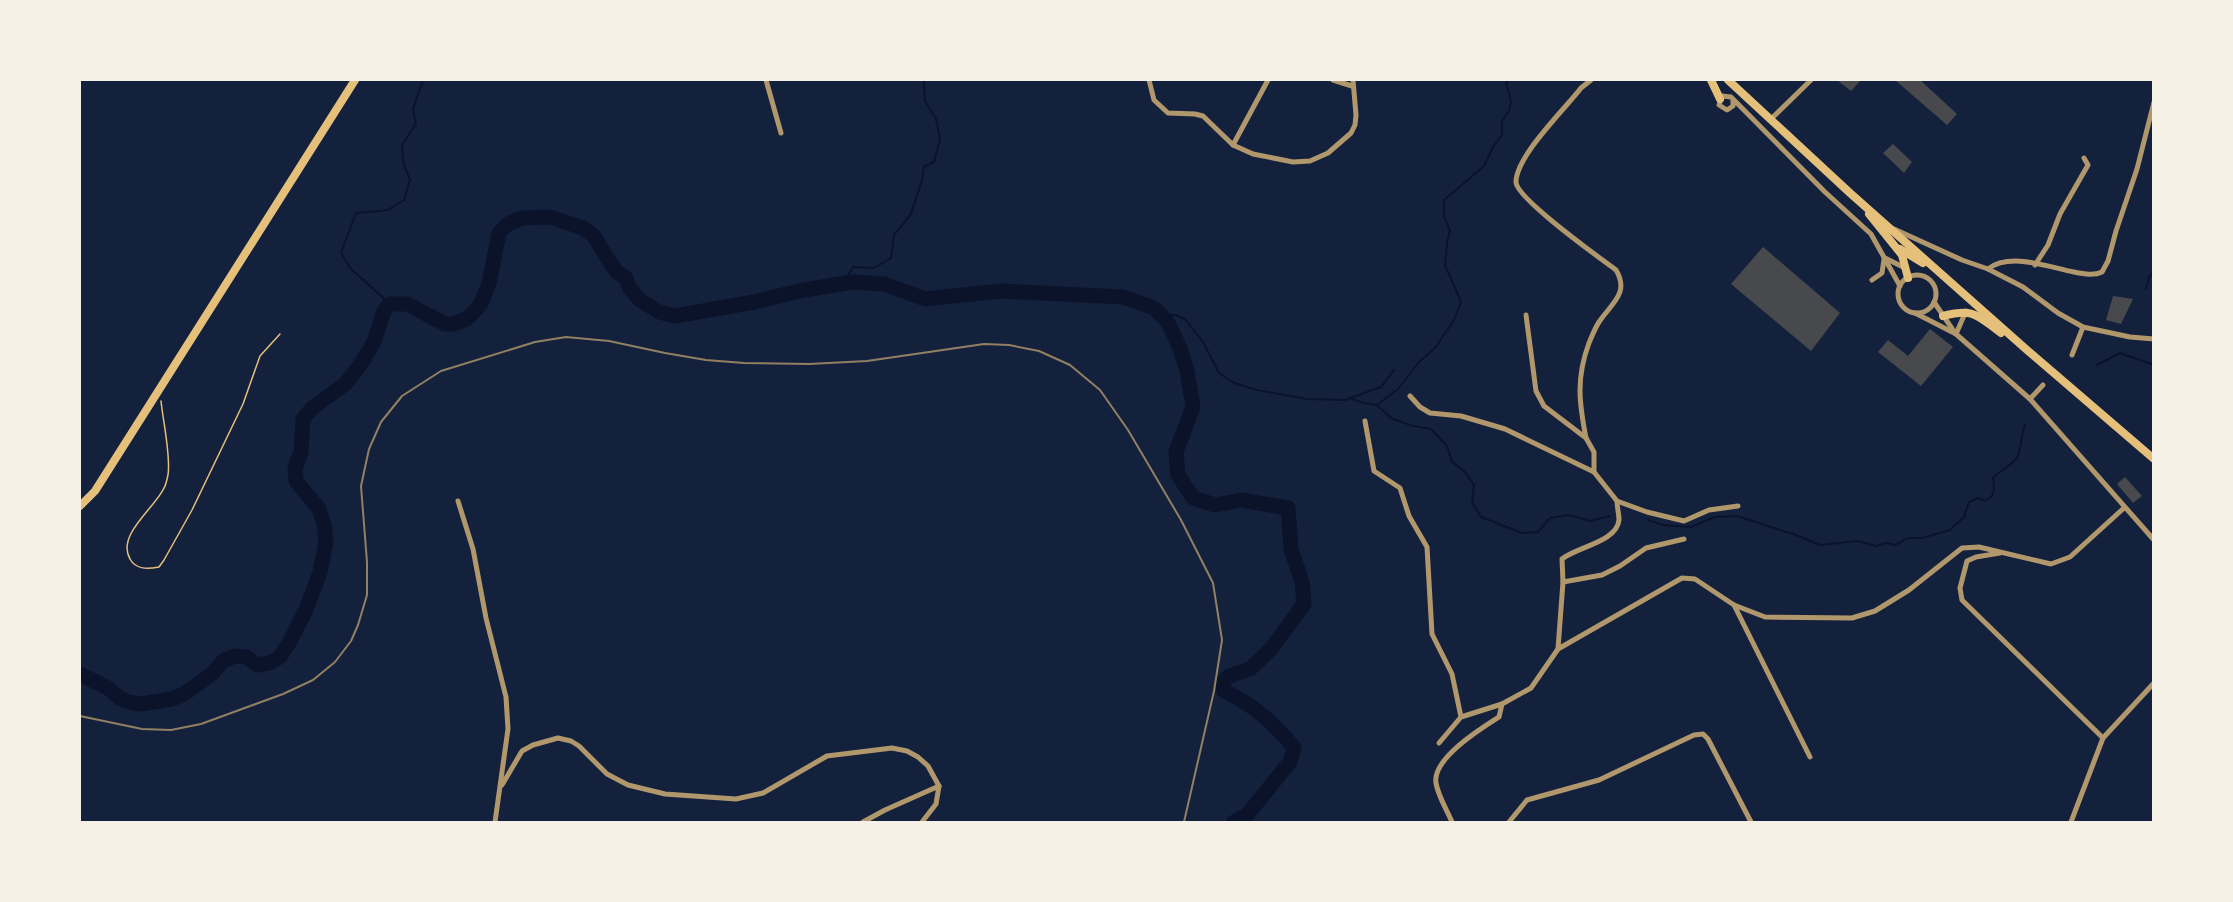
<svg xmlns="http://www.w3.org/2000/svg" width="2233" height="902" viewBox="0 0 2233 902" font-family="'Exo 2',sans-serif">
  <style>
    .lines { fill: none; stroke-linecap: round; stroke-linejoin: round }
    .stream { stroke: #0b132b; stroke-width: 2 }
    .river { stroke: #0b132b; stroke-width: 15 }
    .building { fill: #48494c }
    .path { stroke: #e5c07b; stroke-width: 1.5 }
    .minor { stroke: #b1986c; stroke-width: 5 }
    .primary { stroke: #e5c07b; stroke-width: 8 }
    .rail { stroke: #918062; stroke-width: 2 }
  </style>
  <rect width="100%" height="100%" fill="#14213d"/>
  <g class="lines">
    <g class="stream">
      <polyline points="844,282 853,267 874,268 891,258 894,235 911,214 922,180 924,167 934,162 940,139 936,119 925,101 924,80"/>
      <polyline points="2146,289 2149,277 2154,271"/>
      <polyline points="390,304 350,268 341,253 356,213 388,210 404,200 410,180 403,162 402,145 416,124 413,109 423,80"/>
      <polyline points="1161,315 1175,315 1185,319 1203,342 1219,373 1234,383 1257,390 1307,399 1345,400 1381,387 1394,370"/>
      <polyline points="2097,365 2120,353 2154,365"/>
      <polyline points="1350,398 1363,403 1377,405 1391,418 1413,426 1431,429 1447,446 1452,462 1465,472 1474,485 1472,502 1481,517 1522,533 1538,532 1550,518 1569,515 1590,521 1610,516"/>
      <polyline points="1377,405 1398,389 1419,362 1435,348 1454,320 1461,302 1445,265 1447,243 1450,231 1444,216 1444,200 1484,166 1494,145 1502,135 1502,121 1509,111 1511,101 1506,83 1509,80"/>
      <path d="M1648 520 1663 525 1691 527 1715 517 1737 516 1796 535 1820 545 1858 541 1876 546 1886 543 1895 545 1908 538H1922L1950 530 1964 517 1969 502 1978 498 1985 501 1992 496 1994 489 1993 478C2000 471 2010 466 2016 459 2022 452 2020 436 2025 425"/>
    </g>
    <path class="river" d="M80 674 108 688 118 697 128 702 141 704 172 699 184 694 212 674 223 661 235 656 247 657 257 665 269 663 280 657 289 643 306 610 320 572 326 542 324 524 319 509 296 481 295 468 301 452 303 419 312 408 345 384 358 368 374 342 384 311 390 304H407L445 324H454L468 318 480 305 489 284 499 233 508 224 522 218 550 217 583 228 593 235 611 264 617 272 626 278 630 289 640 300 659 312 675 316 754 302 799 291 852 282 884 284 925 299 1001 291 1123 297 1154 308 1167 321 1180 348 1187 371 1193 407 1176 452 1178 475 1193 498 1215 505 1241 500 1288 508 1291 549 1302 582 1304 604 1271 649 1250 669 1229 676 1223 682 1224 691C1251 703 1277 725 1294 748L1290 762 1247 815 1234 822"/>
  </g>
  <g class="building">
    <polygon points="1837,80 1861,80 1851,91"/>
    <polygon points="1895,80 1920,80 1957,114 1947,125"/>
    <polygon points="1893,144 1912,162 1904,173 1883,153"/>
    <polygon points="1763,247 1840,313 1811,351 1731,284"/>
    <polygon points="2113,296 2133,299 2121,324 2106,320"/>
    <polygon points="1930,329 1953,347 1921,386 1878,352 1888,340 1908,356"/>
    <polygon points="2125,477 2142,496 2133,503 2117,484"/>
  </g>
  <g class="lines">
    <path class="path" d="M161 401C163 421 171 456 168 475 167 479 166 485 164 488 155 508 116 535 130 559 136 570 148 569 159 567L164 560 192 510 243 404 260 356 280 334"/>
    <g class="minor">
      <polyline points="766,80 781,133"/>
      <polyline points="1149,80 1154,100 1168,113 1195,114 1203,116 1233,145 1253,154 1293,162 1310,161 1328,153 1351,133 1355,125 1356,115 1353,80"/>
      <polyline points="1333,80 1352,86"/>
      <polyline points="1733,100 1733,106 1727,110 1719,105 1722,96 1731,97 1825,192 1871,234 1900,286"/>
      <polyline points="1771,119 1811,80"/>
      <polyline points="1233,145 1268,80"/>
      <polyline points="1894,229 1962,260 1988,269 2023,287 2058,313 2083,327 2130,337 2154,339"/>
      <polyline points="1885,258 1905,268"/>
      <polyline points="2035,265 2048,245 2060,214 2088,165 2084,158"/>
      <path d="M1988 269C2010 252 2048 267 2074 272 2084 274 2094 276 2102 272L2108 261 2116 231 2137 169 2154 102"/>
      <circle cx="1917" cy="294" r="19"/>
      <polyline points="1872,280 1882,273 1884,259"/>
      <polyline points="1934,302 1955,333"/>
      <polyline points="1915,313 1956,334 2030,399 2154,540"/>
      <polyline points="1526,315 1536,391 1544,406 1586,438 1594,452 1594,472"/>
      <polyline points="1956,334 1966,311"/>
      <polyline points="2072,355 2083,327"/>
      <polyline points="1410,396 1420,407 1430,413 1461,416 1505,429 1594,472 1617,501 1647,512 1684,521 1709,510 1738,506"/>
      <polyline points="2030,399 2043,385"/>
      <polyline points="1365,421 1374,471 1400,488 1409,516 1427,547 1432,634 1452,674 1461,717"/>
      <path d="M1586 438C1579 402 1576 378 1589 343 1592 336 1595 328 1599 322 1611 304 1630 293 1616 270 1600 258 1516 198 1516 182 1516 156 1565 109 1581 88L1591 80"/>
      <polyline points="458,501 473,549 486,618 506,697 508,729 495,822"/>
      <polyline points="2000,553 1976,557 1967,561 1960,588 1962,600 2103,738"/>
      <polyline points="1563,582 1602,575 1620,566 1646,548 1684,539"/>
      <polyline points="1734,605 1810,757"/>
      <polyline points="1558,649 1682,578 1695,579 1734,605 1765,617 1852,618 1875,611 1909,590 1962,548 1979,547 2051,564 2070,557 2124,508"/>
      <polyline points="1439,743 1461,717 1502,704"/>
      <polyline points="502,785 522,751 533,745 558,738 571,741 579,746 607,774 628,785 665,794 736,799 763,793 827,756 892,748 907,751 918,757 928,766 939,786 936,804 922,822"/>
      <polyline points="863,822 885,810 939,786"/>
      <path d="M1452 822C1447 810 1438 796 1436 783 1432 759 1480 729 1499 717L1502 704 1531 688 1558 649 1563 582 1562 559C1576 547 1617 542 1619 520 1619 514 1617 507 1617 501"/>
      <polyline points="1509,822 1527,800 1599,780 1694,735 1703,734 1708,739 1751,822"/>
      <polyline points="2071,822 2103,738 2154,683"/>
    </g>
    <g class="primary">
      <polyline points="1711,80 1720,99"/>
      <polyline points="1728,80 1850,193 2027,350 2154,459"/>
      <polyline points="1869,214 1902,255 1908,278"/>
      <polyline points="1900,249 1923,263"/>
      <path d="M1943 316C1975 308 1976 315 2001 333"/>
      <polyline points="80,506 95,491 355,80"/>
    </g>
    <polyline class="rail" points="80,716 142,729 171,730 201,724 283,694 313,680 335,662 351,641 358,625 367,595 367,562 361,486 369,449 381,422 402,396 441,371 535,342 566,337 609,341 665,353 706,360 744,363 809,364 867,361 984,344 1009,345 1039,351 1070,365 1100,390 1128,430 1181,520 1213,583 1222,640 1214,691 1184,822"/>
  </g>
  <rect width="2233" height="902" fill="none" stroke="#f6f1e7" stroke-width="162"/>
</svg>
